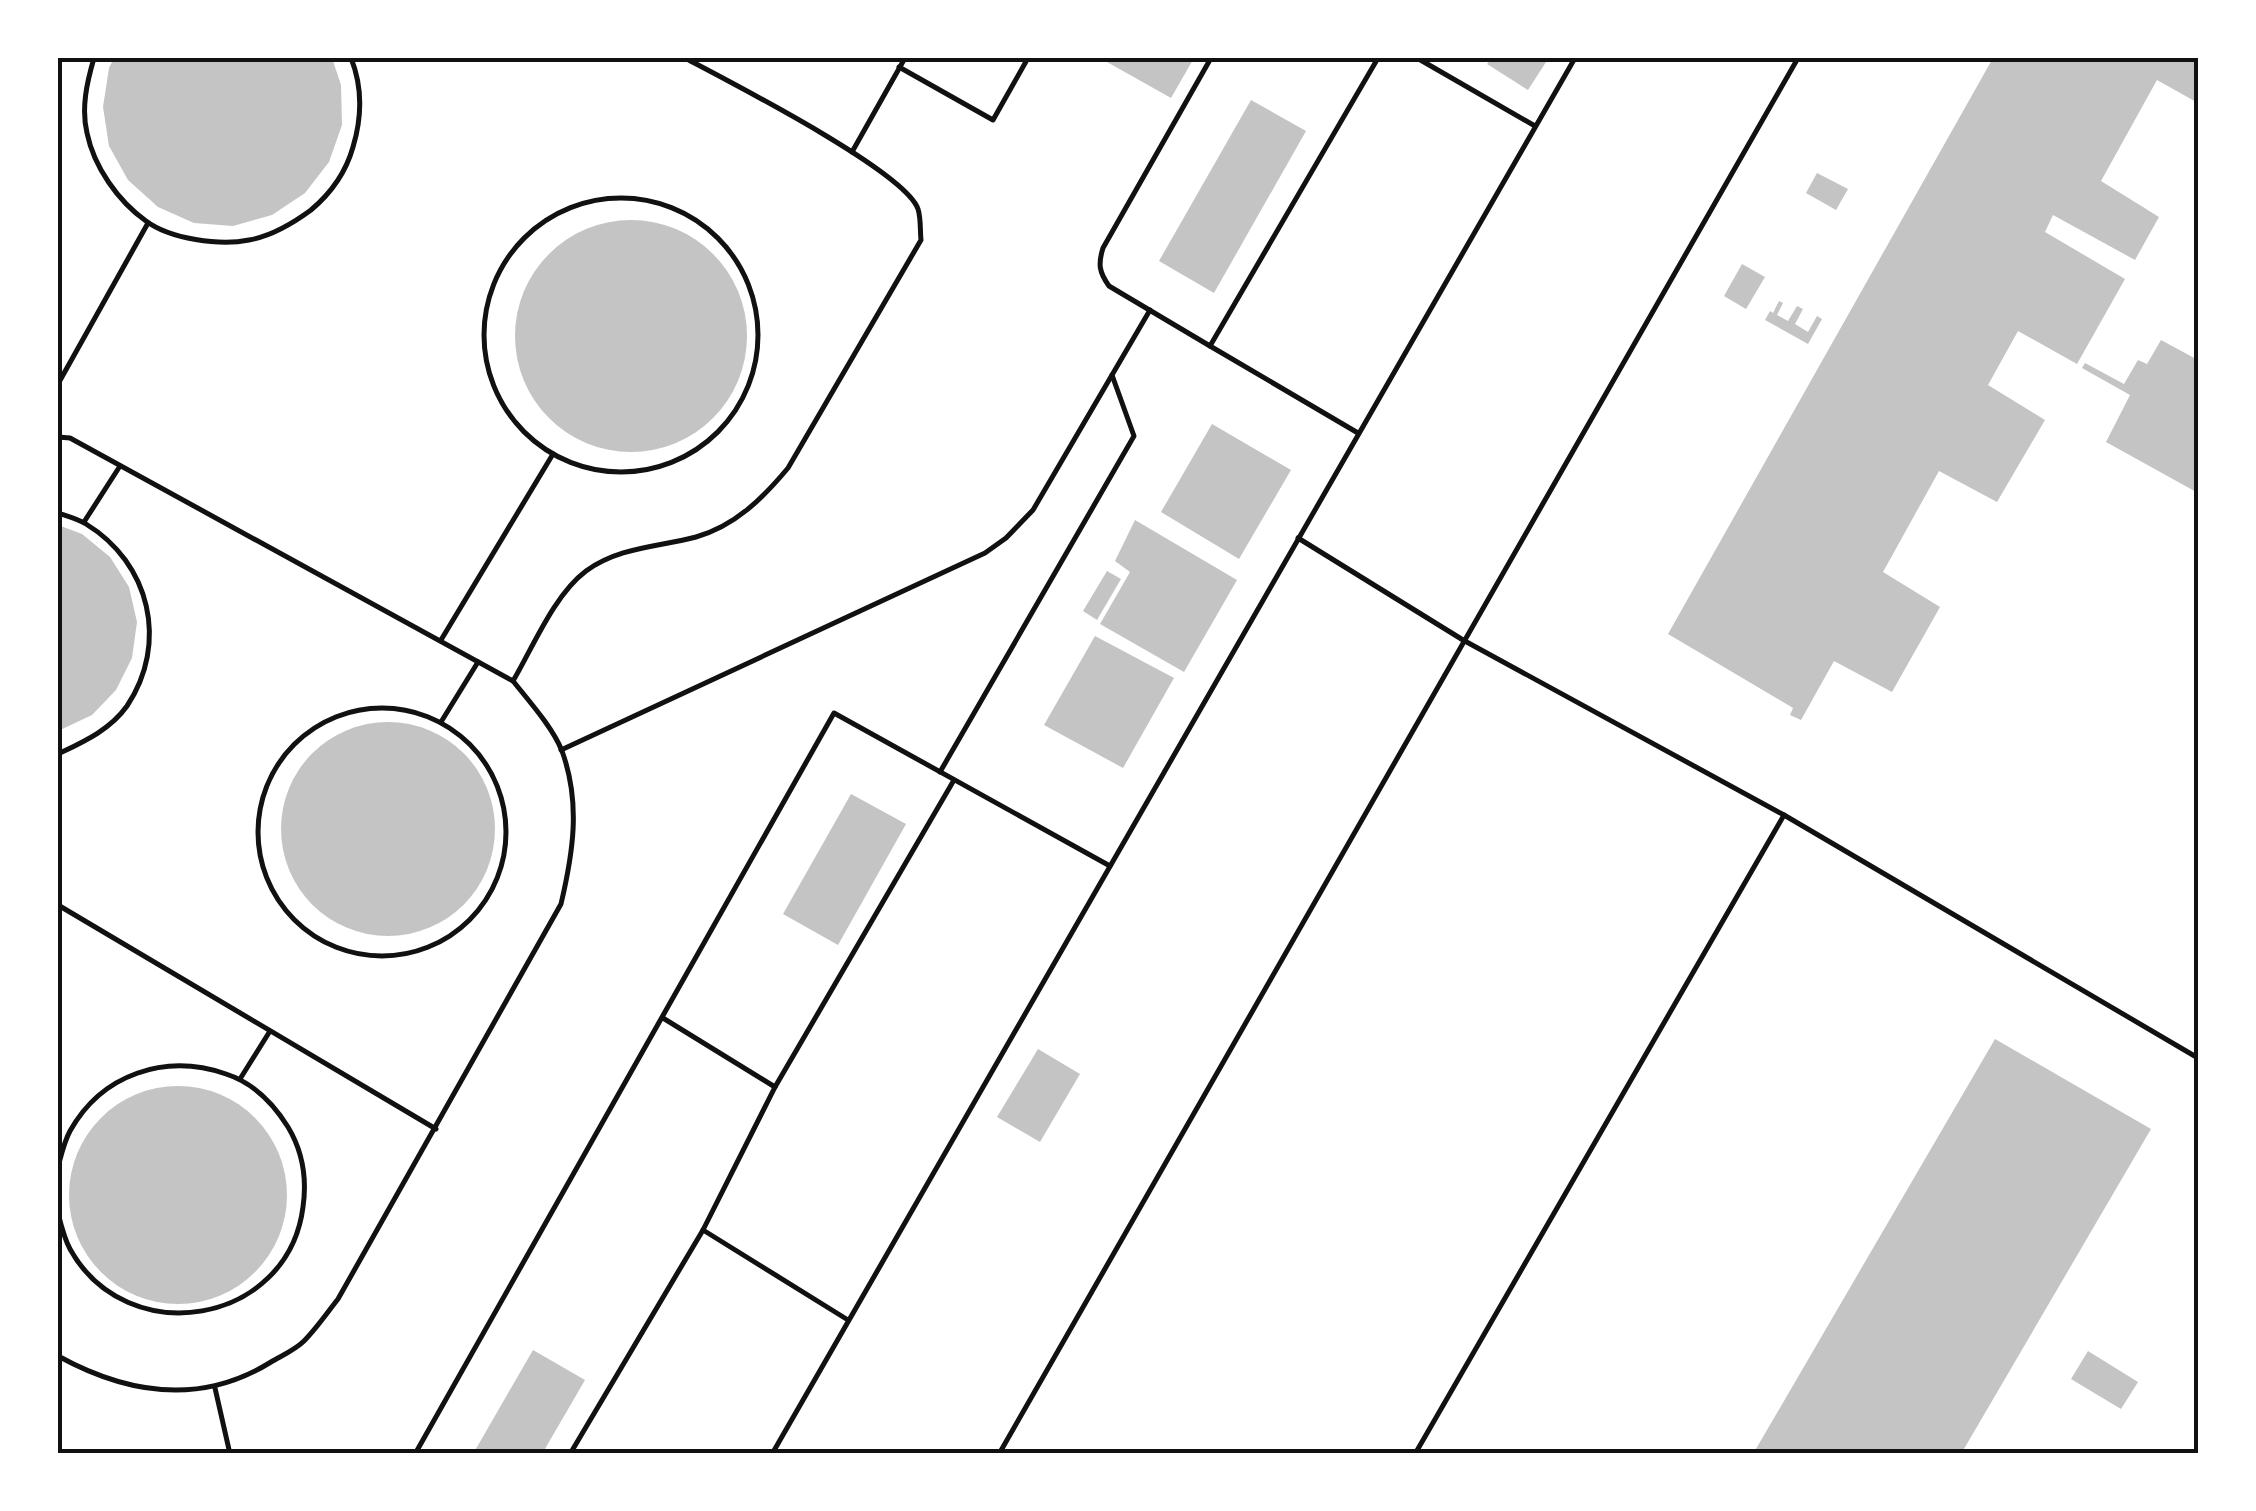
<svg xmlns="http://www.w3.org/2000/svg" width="2256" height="1511" viewBox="0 0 2256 1511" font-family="'PT Serif',serif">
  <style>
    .building { fill: #c4c4c4 }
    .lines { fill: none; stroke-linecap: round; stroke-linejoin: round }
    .service { stroke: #111; stroke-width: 5 }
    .neatline { fill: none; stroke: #111; stroke-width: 4 }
  </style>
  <rect width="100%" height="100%" fill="#fff"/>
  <g class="building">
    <polygon points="114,58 332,58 341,85 342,125 329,162 305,193 272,215 233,226 194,223 158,207 128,180 109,146 103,107 109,68"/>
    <polygon points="1110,58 1194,58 1171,98 1107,62"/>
    <polygon points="1492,58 1539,58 1546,62 1528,90 1487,64"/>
    <polygon points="1993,58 2198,58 2198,103 2157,80 2101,181 2159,217 2135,260 2053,215 2045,232 2125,279 2077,364 2018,331 1988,385 2045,420 1997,502 1939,471 1883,572 1940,607 1892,692 1834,661 1801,720 1790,715 1793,708 1668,634"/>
    <polygon points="1251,100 1306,131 1214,293 1159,261"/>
    <polygon points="1817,173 1848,189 1836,210 1806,193"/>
    <circle cx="631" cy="336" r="116"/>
    <polygon points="1742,264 1765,277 1746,309 1724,296"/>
    <polygon points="1779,301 1783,303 1777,315 1788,321 1797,306 1803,309 1795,324 1808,332 1817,316 1822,319 1808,344 1765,320 1770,311 1773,313"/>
    <polygon points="2161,340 2198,360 2198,493 2106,442 2130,395 2082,368 2085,363 2124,384 2138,360 2147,364"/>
    <polygon points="1212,424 1291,470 1239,559 1161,512"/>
    <polygon points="1135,520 1237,580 1184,672 1100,624 1130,572 1115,561"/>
    <polygon points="58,525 82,534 110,557 129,587 137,622 132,658 116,690 92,715 58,731"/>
    <polygon points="1107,571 1121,579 1097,620 1083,611"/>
    <polygon points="1095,636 1174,678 1123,768 1044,725"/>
    <circle cx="388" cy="829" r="107"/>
    <polygon points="851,794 906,824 838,945 783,914"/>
    <polygon points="1995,1039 2151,1129 1961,1454 1753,1454"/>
    <polygon points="1038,1049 1080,1074 1040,1142 997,1117"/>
    <circle cx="178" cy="1195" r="109"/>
    <polygon points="533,1350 585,1380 542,1454 473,1454"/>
    <polygon points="2088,1351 2138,1382 2121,1409 2071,1379"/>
  </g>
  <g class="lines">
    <g class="service">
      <path d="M94 58C87 82 81 108 87 133 94 167 118 201 146 221 170 239 220 246 249 240 272 236 292 224 311 210 330 194 346 172 353 147 362 117 363 88 351 58"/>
      <polyline points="1417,58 1535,126"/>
      <polyline points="899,67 993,120 1028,58"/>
      <polyline points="852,152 905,58"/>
      <circle cx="621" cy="335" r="137"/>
      <path d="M1210 346 1109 286C1099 272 1098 264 1103 248L1211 58"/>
      <polyline points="58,384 148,223"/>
      <polyline points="1358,433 1210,346 1378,58"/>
      <path d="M58 437 70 438 513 681C529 701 553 728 562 751 581 803 573 853 561 904L338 1299C327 1313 316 1329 304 1341 295 1350 281 1356 271 1362 200 1406 127 1394 58 1356"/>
      <path d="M58 513C67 516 78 519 86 524 150 563 169 643 127 706 110 730 83 742 58 754"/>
      <polyline points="84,522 120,466"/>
      <polyline points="1298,538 1463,640 1784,815 2198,1058"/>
      <polyline points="441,640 553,454"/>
      <path d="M513 681C533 647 554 595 586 571 619 547 658 547 696 537 735 526 763 498 788 468L921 240C920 231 921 218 918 209 905 171 728 81 685 58"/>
      <circle cx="382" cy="832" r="124"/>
      <polyline points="441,722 478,662"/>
      <polyline points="561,750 985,553 1006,538 1033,510 1112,375"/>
      <polyline points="940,772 1134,436 1112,375 1150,310"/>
      <polyline points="58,905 436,1129"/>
      <polyline points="663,1018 775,1087"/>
      <polyline points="240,1079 270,1031"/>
      <path d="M58 1167C61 1156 64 1142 70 1131 102 1074 165 1053 226 1074 254 1083 273 1103 288 1127 303 1152 307 1179 303 1207 288 1325 127 1352 70 1249 64 1238 61 1225 58 1213"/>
      <polyline points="703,1230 848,1320"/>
      <polyline points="215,1388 230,1454"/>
      <polyline points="415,1454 834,713 1110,866"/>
      <polyline points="570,1454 703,1230 775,1087 954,780"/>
      <polyline points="772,1454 1575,58"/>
      <polyline points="999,1454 1798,58"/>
      <polyline points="1415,1454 1784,815"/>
    </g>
  </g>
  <rect width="2256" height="1511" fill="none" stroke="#ffffff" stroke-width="120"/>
  <rect x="60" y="60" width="2136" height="1391" class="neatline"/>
</svg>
